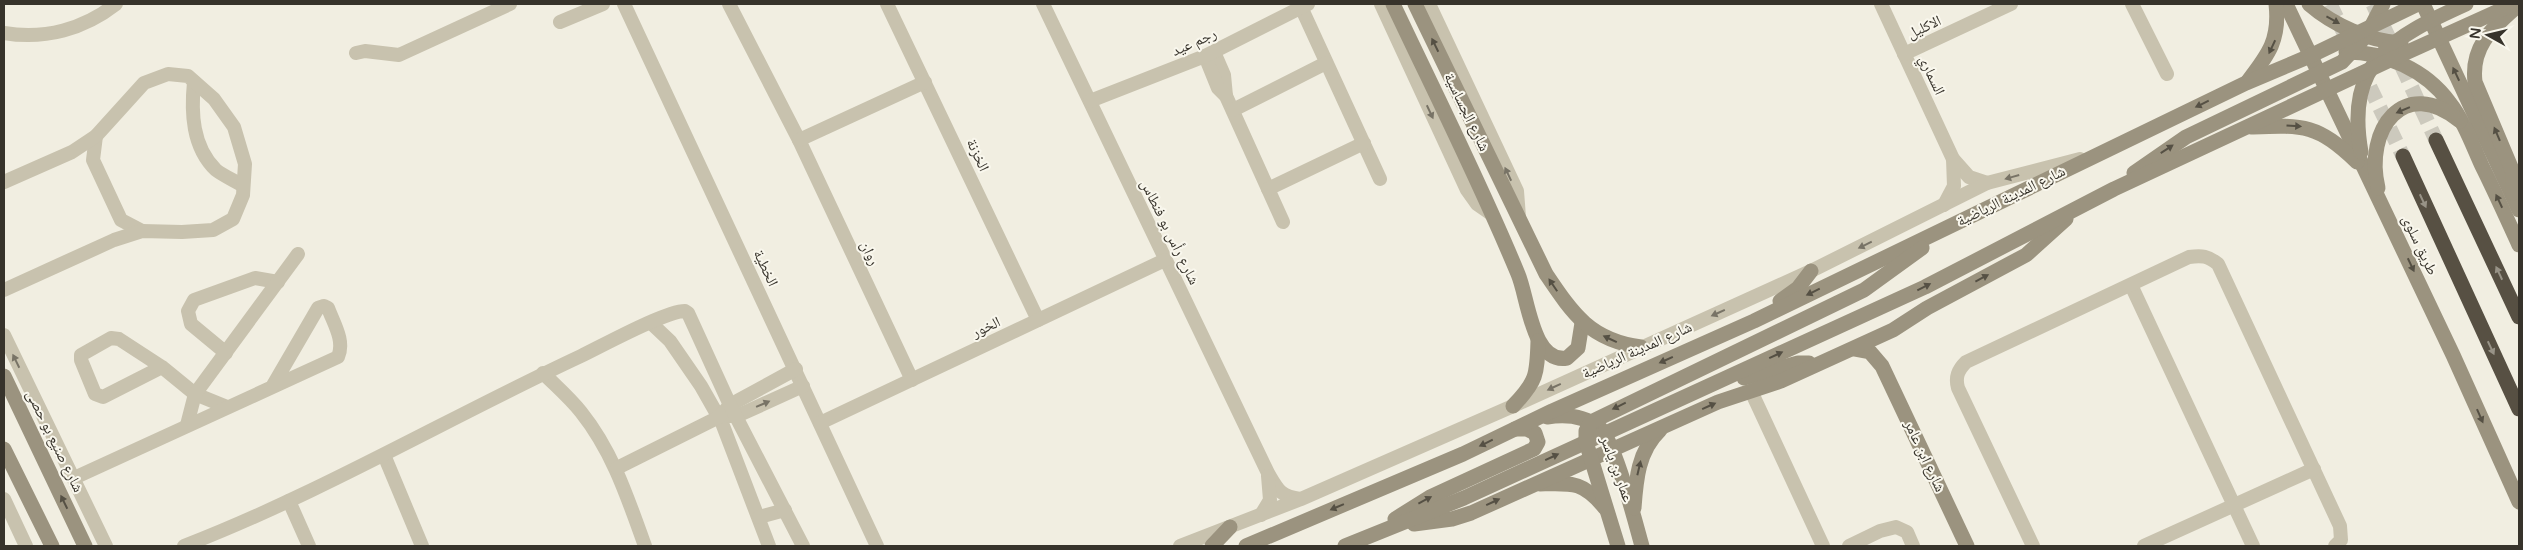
<svg xmlns="http://www.w3.org/2000/svg" width="2523" height="550" viewBox="0 0 2523 550" font-family="'Varela Round','Noto Naskh Arabic',sans-serif">
  <style>
    .lines { fill: none; stroke-linecap: round; stroke-linejoin: round }
    .highway-tunnel { stroke: #ccc9bd; stroke-width: 15; stroke-dasharray: 15 8; stroke-linecap: butt }
    .street { stroke: #c8c2ae; stroke-width: 14 }
    .secondary { stroke: #9b937f; stroke-width: 15 }
    .highway { stroke: #575043; stroke-width: 15 }
    .oneway { fill: #555044 }
    .oneway2 { fill: #787366 }
    .oneway3 { fill: #989387 }
    .labels { text-anchor: middle; stroke-width: 4; stroke-linejoin: round; paint-order: stroke }
    .street-label { font-size: 15px; fill: #37332b; stroke: #f9f7ed }
  </style>
  <rect width="100%" height="100%" fill="#f1eee1"/>
  <g class="lines">
    <g class="highway-tunnel">
      <polyline points="2330,4 2403,156"/>
      <polyline points="2373,4 2436,140"/>
    </g>
    <g class="street">
      <polyline points="624,4 877,546"/>
      <polyline points="729,4 799,140 912,380"/>
      <polyline points="887,4 1038,320"/>
      <path d="M1043 4 1268 473C1278 490 1280 496 1300 499"/>
      <polyline points="1381,4 1467,190 1477,204 1490,213"/>
      <polyline points="1429,4 1517,191 1519,217"/>
      <polyline points="1881,4 1953,159 1969,177 1987,183"/>
      <polyline points="2132,4 2167,74"/>
      <polyline points="1301,7 1380,179"/>
      <polyline points="560,22 603,4"/>
      <path d="M4 33C45 40 84 29 116 4"/>
      <polyline points="1214,52 1224,75 1226,96"/>
      <polyline points="356,53 365,51 399,55 510,4"/>
      <polyline points="1904,54 2011,4"/>
      <polyline points="1205,56 1218,88 1226,96 1283,222"/>
      <path d="M194 82C191 112 192 147 216 170 224 176 235 181 243 186"/>
      <polyline points="1090,101 1205,56 1308,4"/>
      <polyline points="1233,110 1326,63"/>
      <polyline points="96,136 93,160 121,220 142,231"/>
      <polyline points="799,140 925,82"/>
      <polyline points="4,182 72,152 96,136 144,83 168,74 188,76 214,99 234,127 245,164 243,195 233,219 213,230 182,232 142,231 114,240 4,290"/>
      <polyline points="1268,189 1364,143"/>
      <polyline points="1944,205 1954,186 1953,159"/>
      <polyline points="2131,285 2253,546"/>
      <polyline points="651,323 670,341 701,386 722,423 769,546"/>
      <polyline points="4,335 106,546"/>
      <polyline points="226,353 191,324 188,311 194,300 255,278 278,282"/>
      <polyline points="162,367 103,397 95,394 81,360 81,355 111,338 119,339 162,367 195,394 227,407"/>
      <path d="M543 373C556 386 570 398 581 412 613 452 628 499 645 546"/>
      <polyline points="1751,391 1823,546"/>
      <polyline points="729,416 737,416 803,386"/>
      <polyline points="820,423 1165,260"/>
      <polyline points="187,425 195,394 298,254"/>
      <polyline points="384,455 422,546"/>
      <polyline points="617,468 719,417 730,405 796,369"/>
      <path d="M74 478 338 357C345 341 334 324 328 308L324 306 318 308 272 387"/>
      <polyline points="4,499 26,546"/>
      <polyline points="289,501 309,546"/>
      <polyline points="1261,515 1270,500 1268,476"/>
      <polyline points="759,517 785,510"/>
      <path d="M184 546C321 493 448 418 581 356 602 346 665 311 685 311L688 313 730 405 803 546"/>
      <polyline points="1180,546 1301,499 1513,406 1811,271 1987,183 2080,159"/>
      <polyline points="1849,546 1880,531 1896,527 1907,532 1913,546"/>
      <path d="M2033 546 1958 388C1955 377 1958 370 1966 362L2189 257C2202 255 2208 256 2218 264L2340 526 2341 540 2335 546"/>
      <polyline points="2144,546 2314,469"/>
    </g>
    <g class="secondary">
      <path d="M1393 4C1435 93 1480 182 1518 274 1528 297 1532 364 1567 358L1578 348 1582 323"/>
      <path d="M1415 4 1546 274C1573 314 1590 340 1641 347"/>
      <polyline points="2286,4 2453,355 2519,502"/>
      <path d="M2309 4C2333 25 2369 41 2401 43"/>
      <polyline points="2423,4 2519,210"/>
      <path d="M2346 52C2385 52 2426 70 2449 102 2464 121 2472 144 2482 166 2495 192 2507 219 2519 245"/>
      <path d="M2248 81C2269 54 2280 39 2276 4"/>
      <path d="M2251 127C2304 125 2317 124 2357 162"/>
      <path d="M2361 152C2345 61 2393 37 2466 4"/>
      <polyline points="2134,173 2186,137 2342,62 2367,35 2383,4"/>
      <path d="M2378 188C2364 129 2404 75 2460 121"/>
      <path d="M2513 193V172L2475 82C2471 48 2490 30 2514 9"/>
      <polyline points="1780,301 1798,288 1811,271"/>
      <polyline points="1854,349 1870,352 1882,366 1967,546"/>
      <polyline points="4,376 85,546"/>
      <polyline points="1744,378 1798,363 1809,363"/>
      <path d="M1513 406C1537 381 1537 375 1538 341"/>
      <path d="M1547 417C1565 414 1584 416 1599 427 1614 438 1636 525 1642 546"/>
      <polyline points="4,449 52,546"/>
      <path d="M1540 484C1572 483 1583 481 1605 508"/>
      <path d="M1634 508C1636 480 1638 451 1660 430"/>
      <polyline points="1395,519 1430,497 1534,449 1538,442 1535,433 1527,429 1515,429"/>
      <polyline points="1414,524 1452,519 1471,513 1718,402 1781,381 1893,330 1927,308 2026,255 2066,219"/>
      <polyline points="1212,546 1230,527"/>
      <polyline points="1246,546 1463,454 1552,411 1754,321 2246,83 2310,56 2418,4"/>
      <polyline points="1345,546 1464,498 1925,287 2114,189 2390,60 2514,4"/>
      <polyline points="1618,546 1586,442 1586,431 1591,422 1864,290 1922,248"/>
    </g>
    <g class="highway">
      <polyline points="2436,140 2519,317"/>
      <polyline points="2403,156 2519,409"/>
    </g>
  </g>
  <defs><path id="oneway-solid" d="M-6-.8H1V-3.2L6.5 0L1 3.2V.8H-6Z" transform="scale(1.25)"/></defs>
  <g class="oneway">
    <use href="#oneway-solid" transform="translate(2333 20) rotate(29)"/>
    <use href="#oneway-solid" transform="translate(1435 45) rotate(-116)"/>
    <use href="#oneway-solid" transform="translate(2272 47) rotate(115)"/>
    <use href="#oneway-solid" transform="translate(2456 74) rotate(-115)"/>
    <use href="#oneway-solid" transform="translate(2202 104) rotate(154)"/>
    <use href="#oneway-solid" transform="translate(2403 110) rotate(157)"/>
    <use href="#oneway-solid" transform="translate(2294 126) rotate(3)"/>
    <use href="#oneway-solid" transform="translate(2497 134) rotate(-113)"/>
    <use href="#oneway-solid" transform="translate(2167 149) rotate(-33)"/>
    <use href="#oneway-solid" transform="translate(2499 201) rotate(-115)"/>
    <use href="#oneway-solid" transform="translate(2411 265) rotate(65)"/>
    <use href="#oneway-solid" transform="translate(1982 278) rotate(-28)"/>
    <use href="#oneway-solid" transform="translate(1553 285) rotate(-124)"/>
    <use href="#oneway-solid" transform="translate(1924 287) rotate(-27)"/>
    <use href="#oneway-solid" transform="translate(1813 292) rotate(154)"/>
    <use href="#oneway-solid" transform="translate(1610 339) rotate(-155)"/>
    <use href="#oneway-solid" transform="translate(1776 355) rotate(-25)"/>
    <use href="#oneway-solid" transform="translate(1666 360) rotate(156)"/>
    <use href="#oneway-solid" transform="translate(1619 406) rotate(154)"/>
    <use href="#oneway-solid" transform="translate(1709 406) rotate(-24)"/>
    <use href="#oneway-solid" transform="translate(2480 416) rotate(66)"/>
    <use href="#oneway-solid" transform="translate(1486 443) rotate(154)"/>
    <use href="#oneway-solid" transform="translate(1552 457) rotate(-25)"/>
    <use href="#oneway-solid" transform="translate(1639 468) rotate(-77)"/>
    <use href="#oneway-solid" transform="translate(1425 500) rotate(-28)"/>
    <use href="#oneway-solid" transform="translate(64 502) rotate(-116)"/>
    <use href="#oneway-solid" transform="translate(1493 502) rotate(-25)"/>
    <use href="#oneway-solid" transform="translate(1337 507) rotate(157)"/>
  </g>
  <g class="oneway2">
    <use href="#oneway-solid" transform="translate(1430 112) rotate(65)"/>
    <use href="#oneway-solid" transform="translate(1508 174) rotate(-115)"/>
    <use href="#oneway-solid" transform="translate(2012 177) rotate(164)"/>
    <use href="#oneway-solid" transform="translate(1865 245) rotate(154)"/>
    <use href="#oneway-solid" transform="translate(1718 313) rotate(156)"/>
    <use href="#oneway-solid" transform="translate(16 361) rotate(-116)"/>
    <use href="#oneway-solid" transform="translate(1554 387) rotate(155)"/>
    <use href="#oneway-solid" transform="translate(763 404) rotate(-23)"/>
  </g>
  <g class="oneway3">
    <use href="#oneway-solid" transform="translate(2423 201) rotate(65)"/>
    <use href="#oneway-solid" transform="translate(2499 273) rotate(-115)"/>
    <use href="#oneway-solid" transform="translate(2491 348) rotate(65)"/>
  </g>
  <g class="labels">
    <g class="street-label">
      <text transform="translate(1924 27) rotate(-25)" y="5">الاكليل</text>
      <text transform="translate(1194 42) rotate(-24)" y="5">رجم عيد</text>
      <text transform="translate(1932 75) rotate(65)" y="5">السماري</text>
      <text transform="translate(1467 112) rotate(64)" y="5">شارع الجساسية</text>
      <text transform="translate(978 155) rotate(65)" y="5">الخزنة</text>
      <text transform="translate(2011 196) rotate(-26)" y="5">شارع المدينة الرياضية</text>
      <text transform="translate(1170 232) rotate(64)" y="5">شارع رأس بو فنطاس</text>
      <text transform="translate(2420 245) rotate(65)" y="5">طريق سلوى</text>
      <text transform="translate(870 253) rotate(65)" y="5">روان</text>
      <text transform="translate(766 268) rotate(65)" y="5">الخطية</text>
      <text transform="translate(986 327) rotate(-25)" y="5">الخور</text>
      <text transform="translate(1637 350) rotate(-24)" y="5">شارع المدينة الرياضية</text>
      <text transform="translate(55 441) rotate(64)" y="5">شارع صنيع بو حصى</text>
      <text transform="translate(1925 456) rotate(65)" y="5">شارع ابن عامر</text>
      <text transform="translate(1617 469) rotate(70)" y="5">عمار بن ياسر</text>
    </g>
  </g>
  <rect width="2523" height="550" fill="none" stroke="#37332b" stroke-width="10"/>
  <g transform="translate(2488 35) rotate(278)" stroke="#f9f7ed" stroke-width="4" paint-order="stroke">
  <path d="M0-4L9 19L0 12L-9 19Z" fill="#37332b"/>
  <text y="-8" font-size="14" font-weight="bold" text-anchor="middle" fill="#37332b">N</text>
  </g>
</svg>
